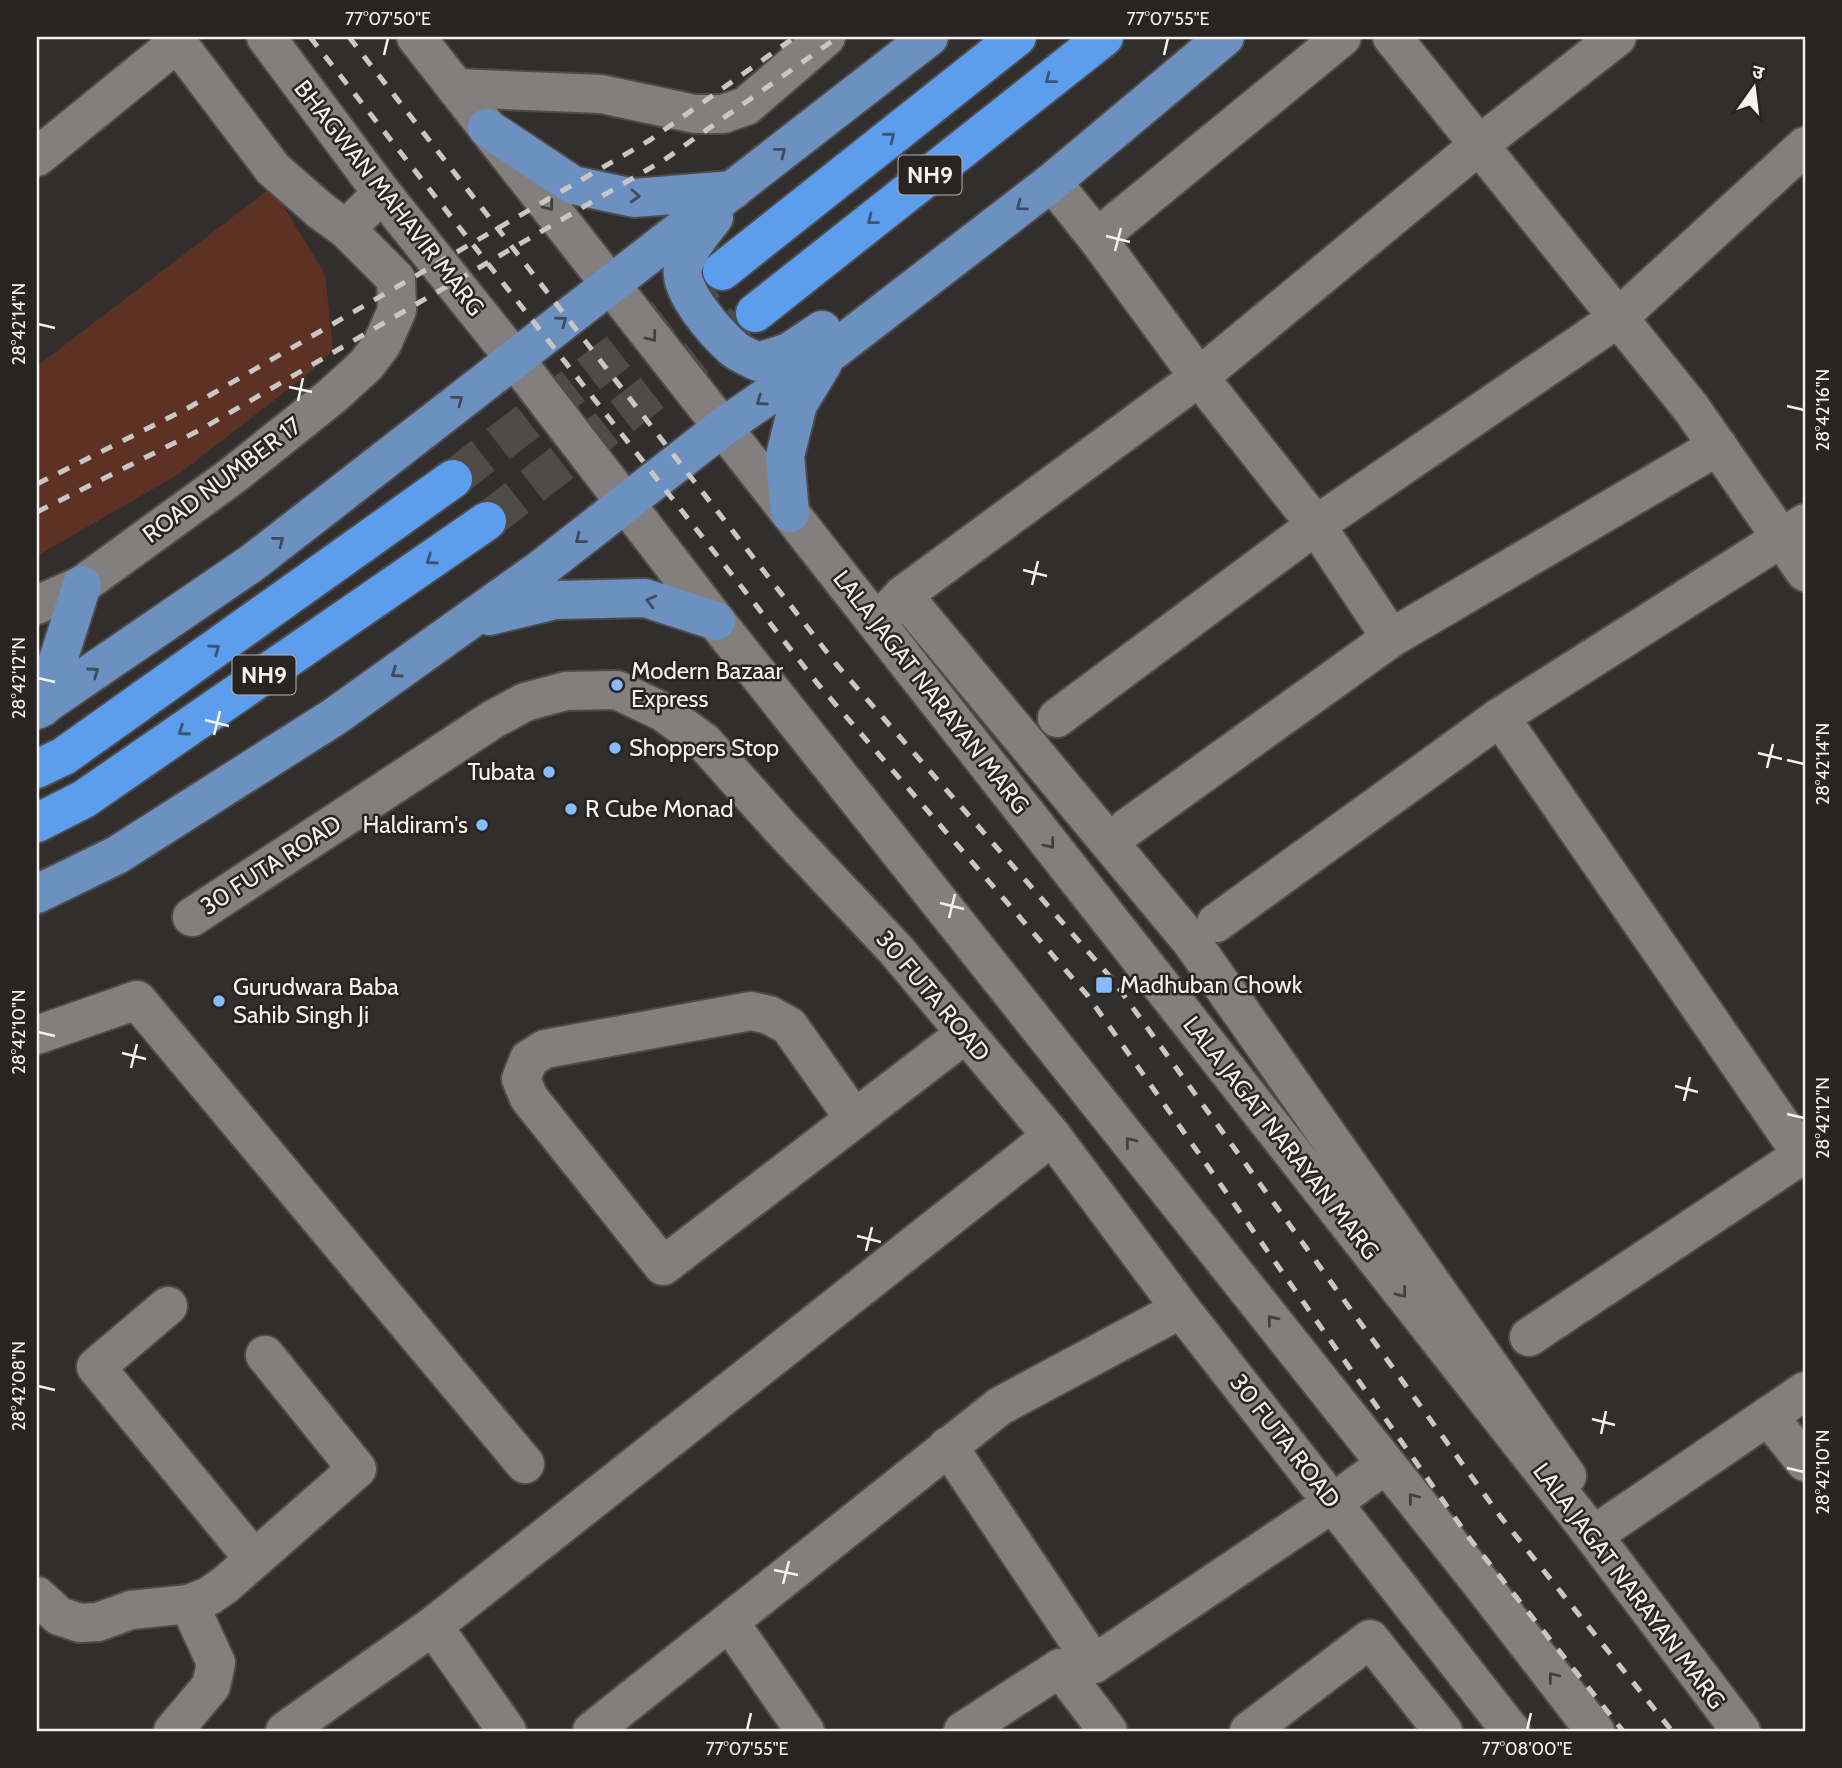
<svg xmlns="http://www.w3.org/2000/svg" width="1842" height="1768" viewBox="0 0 1842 1768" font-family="Cabin,'Noto Sans Devanagari',sans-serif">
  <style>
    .green { fill: #5d3124 }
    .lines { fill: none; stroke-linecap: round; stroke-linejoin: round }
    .highway-tunnel { stroke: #4e4b4a; stroke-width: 38; stroke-dasharray: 38 19; stroke-linecap: butt }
    .street-casing { stroke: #4e4b4a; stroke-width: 42 }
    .secondary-casing { stroke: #4e4b4a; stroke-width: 42 }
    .primary-casing { stroke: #4e4b4a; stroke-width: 42 }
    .highway-casing { stroke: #4e4b4a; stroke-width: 42 }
    .street { stroke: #837f7e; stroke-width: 38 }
    .secondary { stroke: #837f7e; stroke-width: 38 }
    .primary { stroke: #6c91c1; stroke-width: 38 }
    .highway { stroke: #5c9dee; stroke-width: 38 }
    .rail { stroke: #c9c7c6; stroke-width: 5; stroke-dasharray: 12 12; stroke-linecap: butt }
    .oneway { stroke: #3c5474 }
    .oneway2 { stroke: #3f4a5a }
    .oneway3 { stroke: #433f3e }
    .ticks { fill: none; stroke: #f4f2f1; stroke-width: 2.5 }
    .poi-dot { fill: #88bbfc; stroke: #272423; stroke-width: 2.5 }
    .labels { text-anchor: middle; stroke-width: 5; stroke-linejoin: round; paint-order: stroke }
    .shield { fill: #272423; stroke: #b6b4b3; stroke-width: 2 }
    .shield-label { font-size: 23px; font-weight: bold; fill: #f4f2f1 }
    .street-label { font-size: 24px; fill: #f4f2f1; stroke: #272423 }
    .poi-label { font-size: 24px; fill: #f4f2f1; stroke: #272423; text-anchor: start }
    .neatline { fill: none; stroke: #f4f2f1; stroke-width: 2.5 }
    .ticks-label { font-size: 18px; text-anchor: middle; fill: #f4f2f1 }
  </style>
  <rect width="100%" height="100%" fill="#312e2d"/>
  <polygon class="green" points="272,187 325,274 333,350 308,374 179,474 37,556 37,366"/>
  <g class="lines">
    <g class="highway-tunnel">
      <polyline points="453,479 717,275"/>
      <polyline points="487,521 755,313"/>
    </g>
    <g class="street-casing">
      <g id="street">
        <polyline points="173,37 273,169 321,211 346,229"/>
        <polyline points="1392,37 1691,408 1805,572"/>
        <polyline points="456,88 601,94 695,114 723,114 746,106 826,37"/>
        <polyline points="37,157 177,43"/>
        <polyline points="1052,182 1097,238 1199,377 1316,525 1391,638"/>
        <polyline points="1097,238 1342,37"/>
        <polyline points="903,595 1191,941 1567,1476"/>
        <polyline points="37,605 82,585 232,476 332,396 366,365 382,344 397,310 396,279 346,229 382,193"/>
        <polyline points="885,614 903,595 1199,377 1479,145 1617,37"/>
        <polyline points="1500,717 1805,1159"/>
        <polyline points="1057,718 1316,525 1618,318 1805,146"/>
        <polyline points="1127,828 1391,638 1718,446"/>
        <polyline points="192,917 492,720 525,702 566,691 617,690 663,712 704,742 780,827 896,950 1052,1136 1181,1309 1511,1731"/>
        <polyline points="1216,923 1500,717 1805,523"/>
        <polyline points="37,1035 137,1000 525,1464"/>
        <polyline points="854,1118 789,1026 769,1015 751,1011 545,1049 529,1059 521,1079 529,1098 663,1266 965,1034"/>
        <polyline points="168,1306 96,1367 254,1559"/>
        <polyline points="1529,1337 1805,1153"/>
        <polyline points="1768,1416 1805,1462"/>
        <polyline points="948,1446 1094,1664"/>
        <polyline points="1589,1530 1604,1528 1805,1391"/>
        <polyline points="37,1596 59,1616 80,1623 98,1622 131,1610 189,1604 209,1596 225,1585 357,1469 265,1355"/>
        <polyline points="730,1623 805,1731"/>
        <polyline points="433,1626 507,1731"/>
        <polyline points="1060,1668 1108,1731"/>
        <polyline points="173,1731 211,1686 216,1663 189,1604"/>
        <polyline points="285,1731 433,1626 1052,1136"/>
        <polyline points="592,1731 1000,1406 1181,1309"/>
        <polyline points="963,1731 1060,1668 1094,1664 1334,1502 1386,1464"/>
        <polyline points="1249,1731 1370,1639 1443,1731"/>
      </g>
    </g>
    <g class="secondary-casing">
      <g id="secondary">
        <polyline points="266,37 382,193 514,358 716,621 1480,1582 1595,1731"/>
        <polyline points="416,37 1589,1530 1741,1731"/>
      </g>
    </g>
    <g class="primary-casing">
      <g id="primary">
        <polyline points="487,128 573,185 634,198 733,190"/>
        <path d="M714 217C703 232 687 250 683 268 678 291 717 334 734 349 740 354 750 358 758 362L789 352 822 330"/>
        <polyline points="790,513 785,456 798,404 823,363"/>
        <polyline points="489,616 555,600 645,598 716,621"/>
        <polyline points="43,707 82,585"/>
        <polyline points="37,710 252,563 929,37"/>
        <polyline points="37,894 117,855 334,717 541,569 723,427 830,353 1052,182 1225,37"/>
      </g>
    </g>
    <g class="highway-casing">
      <g id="highway">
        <polyline points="722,271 1017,37"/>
        <polyline points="755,313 1104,37"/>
        <polyline points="37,769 64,756 453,479"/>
        <polyline points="37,823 84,799 487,521"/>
      </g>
    </g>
    <use href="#street" class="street"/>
    <use href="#secondary" class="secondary"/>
    <use href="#primary" class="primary"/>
    <use href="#highway" class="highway"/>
    <g class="rail">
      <polyline points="310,37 817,683 1088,996 1470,1539 1623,1731"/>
      <polyline points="349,37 836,664 1112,979 1500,1516 1672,1731"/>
      <polyline points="37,484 188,408 650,140 795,37"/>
      <polyline points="37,512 200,430 664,160 838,37"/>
    </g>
  </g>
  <defs><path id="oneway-chevron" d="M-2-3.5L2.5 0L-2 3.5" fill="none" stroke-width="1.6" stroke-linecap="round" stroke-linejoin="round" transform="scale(1.75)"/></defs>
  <g class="oneway">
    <use href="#oneway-chevron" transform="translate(1050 79) rotate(142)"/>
    <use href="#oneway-chevron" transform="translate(890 137) rotate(-39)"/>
    <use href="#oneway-chevron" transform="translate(872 220) rotate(142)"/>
    <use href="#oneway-chevron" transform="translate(431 560) rotate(145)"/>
    <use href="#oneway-chevron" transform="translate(215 649) rotate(-35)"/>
    <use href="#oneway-chevron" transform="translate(183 731) rotate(145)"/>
  </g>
  <g class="oneway2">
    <use href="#oneway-chevron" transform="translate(781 152) rotate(-38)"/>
    <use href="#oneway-chevron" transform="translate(635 196) rotate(3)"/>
    <use href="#oneway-chevron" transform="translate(1021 206) rotate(143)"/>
    <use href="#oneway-chevron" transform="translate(562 321) rotate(-37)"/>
    <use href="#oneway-chevron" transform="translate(458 400) rotate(-38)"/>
    <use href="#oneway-chevron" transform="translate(761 401) rotate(145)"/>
    <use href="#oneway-chevron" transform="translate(580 539) rotate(142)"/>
    <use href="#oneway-chevron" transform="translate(279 541) rotate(-38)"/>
    <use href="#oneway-chevron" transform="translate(651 601) rotate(-166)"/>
    <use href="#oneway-chevron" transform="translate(94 672) rotate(-35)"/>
    <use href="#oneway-chevron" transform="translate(396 673) rotate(145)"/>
  </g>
  <g class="oneway3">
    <use href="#oneway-chevron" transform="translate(549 206) rotate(52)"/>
    <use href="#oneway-chevron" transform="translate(652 337) rotate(52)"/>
    <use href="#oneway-chevron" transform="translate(1050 844) rotate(52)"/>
    <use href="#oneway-chevron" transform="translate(1130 1142) rotate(-129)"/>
    <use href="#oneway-chevron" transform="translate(1402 1293) rotate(52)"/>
    <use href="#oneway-chevron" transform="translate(1272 1320) rotate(-129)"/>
    <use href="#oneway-chevron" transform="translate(1413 1498) rotate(-128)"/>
    <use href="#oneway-chevron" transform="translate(1553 1677) rotate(-128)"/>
  </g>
  <path class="ticks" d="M384 55 388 38M1164 55 1168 38M1106 236 1130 242M1115 251 1121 228M38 324 55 328M289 387 312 392M298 401 303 378M1787 406 1804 410M1023 570 1047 576M1032 585 1038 561M38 678 55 682M205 720 229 726M214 735 220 711M1758 753 1782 759M1787 760 1804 764M1767 768 1773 744M940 903 964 909M949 918 955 894M38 1032 55 1036M122 1053 146 1059M131 1068 137 1044M1675 1086 1698 1092M1684 1101 1690 1077M1787 1114 1804 1118M857 1236 881 1242M866 1251 872 1227M38 1386 55 1390M1592 1419 1615 1425M1601 1434 1606 1411M1787 1468 1804 1472M774 1570 798 1575M783 1584 789 1561M747 1730 751 1713M1527 1730 1531 1713"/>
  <g class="poi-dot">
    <circle cx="617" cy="685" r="7"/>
    <circle cx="615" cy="748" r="7"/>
    <circle cx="549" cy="772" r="7"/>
    <circle cx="571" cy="809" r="7"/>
    <circle cx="482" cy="825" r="7"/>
    <rect x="1095" y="976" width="18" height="18" rx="3.5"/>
    <circle cx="219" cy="1001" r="7"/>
  </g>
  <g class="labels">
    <g class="shield">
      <rect x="898.5" y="155.5" width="63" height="39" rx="5"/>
      <rect x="232.5" y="655.5" width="63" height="39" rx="5"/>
    </g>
    <g class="shield-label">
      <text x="930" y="183">NH9</text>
      <text x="264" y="683">NH9</text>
    </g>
    <g class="street-label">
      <text transform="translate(389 198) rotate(52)" y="8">BHAGWAN MAHAVIR MARG</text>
      <text transform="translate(222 480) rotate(-37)" y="8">ROAD NUMBER 17</text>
      <text transform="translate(931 692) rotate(52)" y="8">LALA JAGAT NARAYAN MARG</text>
      <text transform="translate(271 865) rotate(-33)" y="8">30 FUTA ROAD</text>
      <text transform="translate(933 996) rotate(50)" y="8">30 FUTA ROAD</text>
      <text transform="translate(1281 1138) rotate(52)" y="8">LALA JAGAT NARAYAN MARG</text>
      <text transform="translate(1285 1441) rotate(52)" y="8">30 FUTA ROAD</text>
      <text transform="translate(1629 1586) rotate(53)" y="8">LALA JAGAT NARAYAN MARG</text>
    </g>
    <g class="poi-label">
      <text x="631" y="679">Modern Bazaar<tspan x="631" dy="28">Express</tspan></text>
      <text x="629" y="756">Shoppers Stop</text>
      <text x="535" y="780" text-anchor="end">Tubata</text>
      <text x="585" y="817">R Cube Monad</text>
      <text x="468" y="833" text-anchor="end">Haldiram's</text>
      <text x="1120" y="993">Madhuban Chowk</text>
      <text x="233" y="995">Gurudwara Baba<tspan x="233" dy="28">Sahib Singh Ji</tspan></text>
    </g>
  </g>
  <rect width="1842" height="1768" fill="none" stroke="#272423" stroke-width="77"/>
  <g transform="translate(1754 88) rotate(14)" stroke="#272423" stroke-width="5" paint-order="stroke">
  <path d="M0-5L12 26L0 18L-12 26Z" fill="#f4f2f1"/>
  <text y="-10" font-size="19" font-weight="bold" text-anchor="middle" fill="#f4f2f1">उ</text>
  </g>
  <rect x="38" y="38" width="1766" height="1692" class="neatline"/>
  <g class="ticks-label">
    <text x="388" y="25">77°07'50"E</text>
    <text x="1168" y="25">77°07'55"E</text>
    <text transform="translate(19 324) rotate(-90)" y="6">28°42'14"N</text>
    <text transform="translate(1823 410) rotate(-90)" y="6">28°42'16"N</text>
    <text transform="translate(19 678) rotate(-90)" y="6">28°42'12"N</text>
    <text transform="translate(1823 764) rotate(-90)" y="6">28°42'14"N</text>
    <text transform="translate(19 1032) rotate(-90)" y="6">28°42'10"N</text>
    <text transform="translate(1823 1118) rotate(-90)" y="6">28°42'12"N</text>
    <text transform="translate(19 1386) rotate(-90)" y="6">28°42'08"N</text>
    <text transform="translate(1823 1472) rotate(-90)" y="6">28°42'10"N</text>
    <text x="747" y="1755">77°07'55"E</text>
    <text x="1527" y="1755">77°08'00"E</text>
  </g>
</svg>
